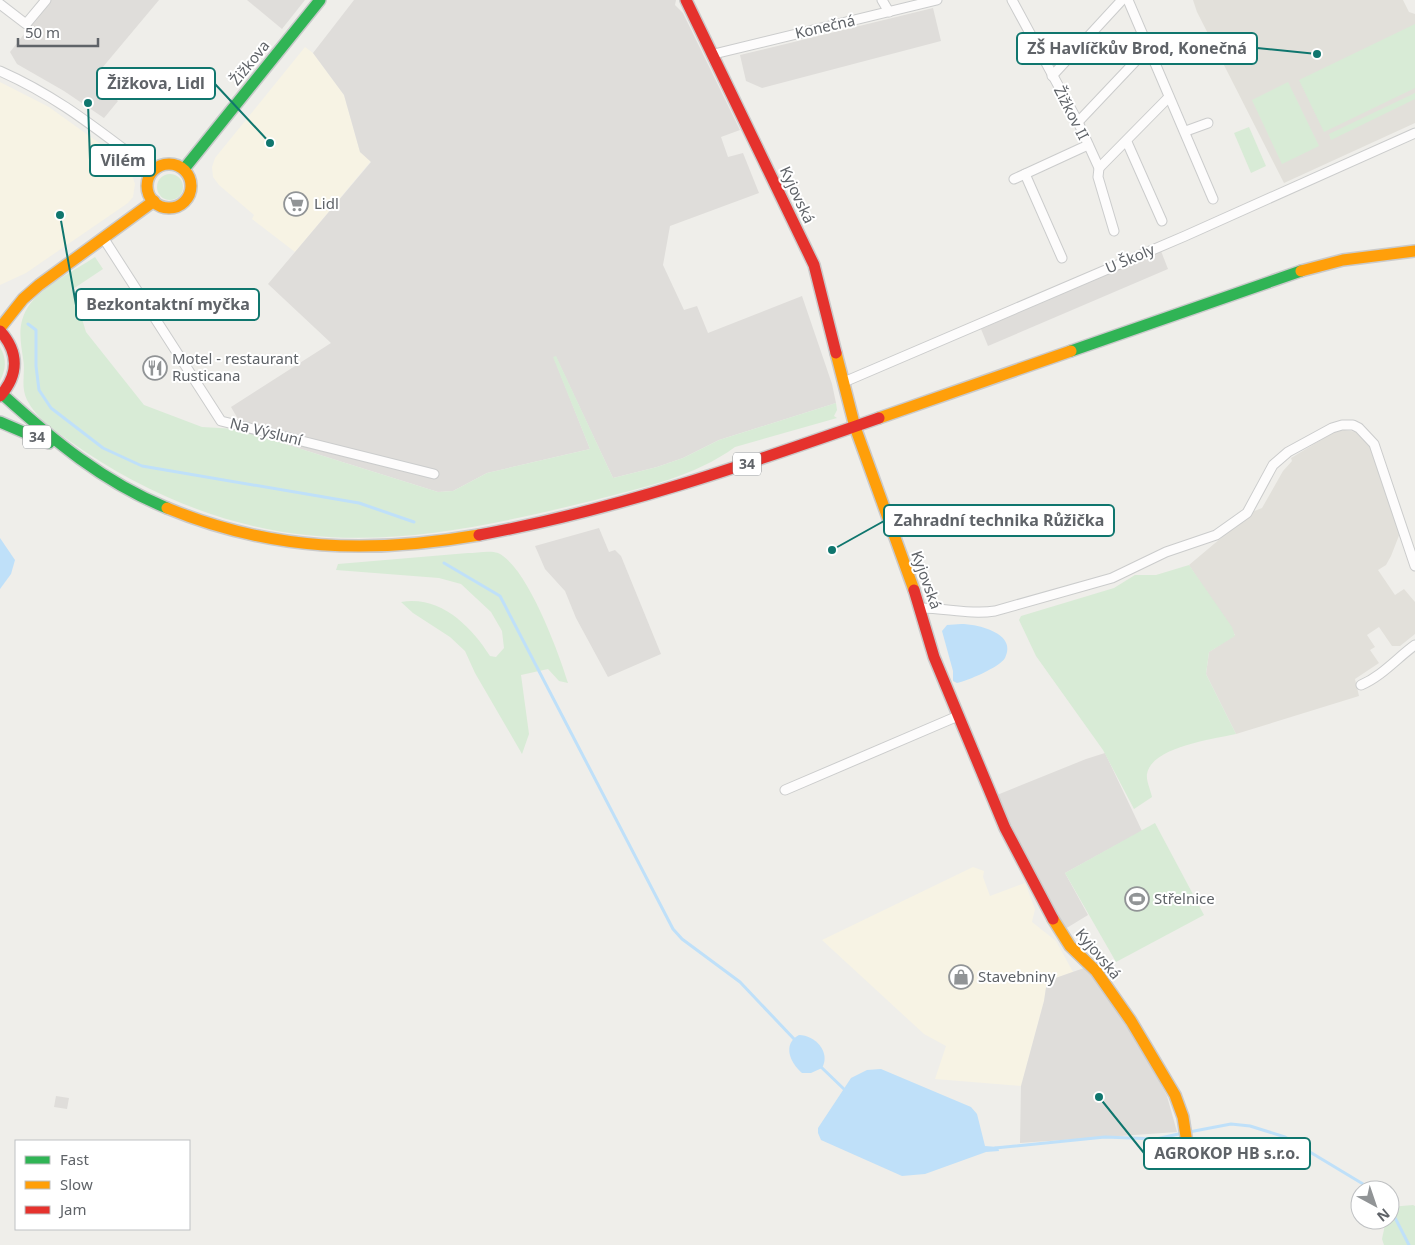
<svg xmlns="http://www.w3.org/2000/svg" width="1415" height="1245" viewBox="0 0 1415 1245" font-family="'Noto Sans',sans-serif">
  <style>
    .commercial { fill: #f7f3e4 }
    .industrial { fill: #dfddda }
    .education { fill: #e2e0da }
    .green { fill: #d8ebd6 }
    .water { fill: #bfe0f9 }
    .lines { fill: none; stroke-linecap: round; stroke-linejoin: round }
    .stream { stroke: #bfe0f9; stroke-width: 3 }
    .street-casing { stroke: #cbcccc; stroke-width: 11 }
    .fast-casing { stroke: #cacacb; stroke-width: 14 }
    .slow-casing { stroke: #cacacb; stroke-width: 14 }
    .jam-casing { stroke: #cacacb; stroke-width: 14 }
    .street { stroke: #fdfcfc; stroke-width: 9 }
    .fast { stroke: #30b455; stroke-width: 11 }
    .slow { stroke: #ff9f0a; stroke-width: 11 }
    .jam { stroke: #e5322d; stroke-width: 11 }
    .labels { text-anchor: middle; stroke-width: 4; stroke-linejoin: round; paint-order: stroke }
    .shield { fill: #fff; stroke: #8f9295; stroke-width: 1 }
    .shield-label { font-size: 14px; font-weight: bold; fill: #5f6368 }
    .street-label { font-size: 15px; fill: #5f6368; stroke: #fff }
    .poi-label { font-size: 15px; fill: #5f6368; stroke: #fff; text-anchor: start }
    .leader { fill: none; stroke: #0f766e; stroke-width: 2 }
    .callout-dot { fill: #0f766e; stroke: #fff; stroke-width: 2 }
    .callout { fill: #fff; stroke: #0f766e; stroke-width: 2 }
    .callout-label { font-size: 16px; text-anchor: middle; font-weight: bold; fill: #5f6368 }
  </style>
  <rect width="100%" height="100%" fill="#efeeea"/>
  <g class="commercial">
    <polygon points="305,47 313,53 344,95 360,152 371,161 295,252 252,219 254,215 219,185 213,177 212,167 215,158"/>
    <polygon points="0,82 49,107 120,158 130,169 135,184 133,197 128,203 26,273 0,285"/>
    <polygon points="973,867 984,871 983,877 990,896 1025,883 1035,909 1032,922 1056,941 1073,972 1047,981 1044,1001 1021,1086 935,1079 946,1046 924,1034 822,940"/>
  </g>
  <g class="industrial">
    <polygon points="51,0 159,0 97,74 102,87 118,101 104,118 64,91 17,64 10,52"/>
    <polygon points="247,0 305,0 282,29"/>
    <polygon points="354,0 676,0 675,5 683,13 740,130 721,137 728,157 743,153 759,193 670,226 663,265 684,310 697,306 708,333 802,296 832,384 836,403 719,440 683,458 657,467 613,478 556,357 554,358 590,449 487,473 453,491 438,492 237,429 238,419 231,407 331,343 268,284 371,162 360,152 344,95 313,53"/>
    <polygon points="933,8 941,41 762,88 746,81 740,55"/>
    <polygon points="1161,251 1168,269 988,346 981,329"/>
    <polygon points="599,528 609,552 615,550 621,556 661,654 608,677 576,618 565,591 545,569 535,546"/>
    <polygon points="1105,753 1142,831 1065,873 1088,915 1065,929 1058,924 997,795 1086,759"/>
    <polygon points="1084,968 1096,975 1134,1036 1167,1096 1177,1132 1020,1143 1021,1086 1044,1001 1047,981"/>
    <polygon points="56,1096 69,1098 67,1109 54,1107"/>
  </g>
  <g class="education">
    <polygon points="1193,0 1403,0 1409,12 1415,14 1415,123 1284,183 1197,12"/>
    <polygon points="1344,430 1357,432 1371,448 1400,533 1391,556 1386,565 1378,570 1395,595 1404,589 1415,602 1415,634 1400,646 1392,646 1379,627 1367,635 1375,647 1370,650 1379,663 1355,679 1359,696 1236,734 1206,674 1209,652 1235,635 1189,565 1252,512 1262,508 1283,471 1292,461 1291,458 1334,432"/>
  </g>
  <g class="green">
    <polygon points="1415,24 1415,88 1324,132 1299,80"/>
    <polygon points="1288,82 1319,146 1282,164 1252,100"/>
    <polygon points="1415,93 1415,99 1331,140 1329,134"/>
    <polygon points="1249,127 1266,166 1251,173 1234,133"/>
    <circle cx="170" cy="187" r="13"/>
    <path d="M95 257 103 269 73 289 86 332 144 405 202 427 237 429 438 492 453 491 487 473 590 449 553 357 556 356 613 478 657 467 683 458 719 440 836 403 837 410 834 416 837 418 735 447C694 477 644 487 595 500 501 523 403 546 306 535 221 526 140 491 71 442 55 431 36 418 27 400 20 385 26 373 23 358 20 338 17 322 30 304 46 284 74 271 95 257Z"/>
    <path d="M0 347C7 359 6 369 0 381Z"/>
    <path d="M468 553C476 553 490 550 498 553 527 566 559 653 568 683L559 681 548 669 521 675 529 734 522 754 475 673 465 651 450 637 413 613 401 602C440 595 471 626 490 656L496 657 504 648 502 631 491 612 461 584 439 578 336 570 338 564Z"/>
    <path d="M1189 565 1232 627 1235 636 1209 652 1206 674 1236 734C1214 739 1151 747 1147 774 1146 781 1151 791 1152 797L1134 809 1103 750 1036 656 1019 620 1021 616 1114 588 1135 575H1156Z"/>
    <polygon points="1155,823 1204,915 1116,962 1065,873"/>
    <polygon points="1413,1205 1415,1206 1415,1245 1384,1245 1382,1239 1386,1220 1390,1220 1390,1207"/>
  </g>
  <g class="water">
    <polygon points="0,538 15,560 11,574 0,589"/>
    <path d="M961 624C977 624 1018 633 1005 658 1000 667 967 681 957 683L953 681V671L942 631 947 625Z"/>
    <path d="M799 1035C815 1035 831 1052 822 1068L811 1073H802C790 1063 782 1044 799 1035Z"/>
    <polygon points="881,1069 971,1107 977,1114 985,1146 998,1147 999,1151 986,1152 925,1174 902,1176 821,1140 818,1133 818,1128 851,1078 867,1070"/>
  </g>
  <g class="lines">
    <g class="stream">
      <polyline points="28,324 36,330 36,366 39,390 51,408 103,448 142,466 359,503 414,522"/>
      <polyline points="444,563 500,596 673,929 682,939 740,982 795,1040"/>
      <polyline points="820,1066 846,1091"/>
      <polyline points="1189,1132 1231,1124 1250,1126 1285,1137 1373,1190"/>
      <polyline points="995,1148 1105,1137 1156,1139 1183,1133"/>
      <polyline points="1390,1208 1409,1245"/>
    </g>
    <g class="street-casing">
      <g id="street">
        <polyline points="882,0 889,12"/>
        <polyline points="1012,0 1078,122 1099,168 1098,177 1114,231"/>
        <polyline points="1128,0 1213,199"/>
        <polyline points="0,4 26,24 46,0"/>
        <polyline points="714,54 937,0"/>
        <path d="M0 71C61 98 100 132 153 171"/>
        <polyline points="1052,76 1122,0"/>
        <polyline points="1078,122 1148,48"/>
        <polyline points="1186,131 1208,123"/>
        <polyline points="1127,142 1162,221"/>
        <polyline points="1099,168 1169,97"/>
        <polyline points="1014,179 1025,174"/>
        <polyline points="104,239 221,421 434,474"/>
        <polyline points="1062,258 1025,174 1088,145"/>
        <polyline points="844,382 1185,236 1415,133"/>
        <path d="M921 608C946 608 970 615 995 611L1112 578 1166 552 1216 535 1247 513 1273 465 1288 452 1332 428 1342 425H1353L1359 428 1374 444 1415 566"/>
        <path d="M1361 685C1382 676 1397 658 1415 645"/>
        <polyline points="785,790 958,716"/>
      </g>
    </g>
    <g class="fast-casing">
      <g id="fast">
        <polyline points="184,169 320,0"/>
        <polyline points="1071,351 1301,271"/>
        <path d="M2 394C53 440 103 482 167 508"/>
        <polyline points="0,422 49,443"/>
      </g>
    </g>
    <g class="slow-casing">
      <g id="slow">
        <circle cx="169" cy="186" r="22"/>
        <polyline points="1301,271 1343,260 1415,251"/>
        <polyline points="0,328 23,299 39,285 154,201"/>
        <polyline points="836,353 855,427 914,590"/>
        <polyline points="879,418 1071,351"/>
        <path d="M167 508C271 551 370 554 479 535"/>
        <polyline points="1053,919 1070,946 1096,971 1131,1021 1175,1095 1183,1117 1187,1143"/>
      </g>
    </g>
    <g class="jam-casing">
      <g id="jam">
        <polyline points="686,0 814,265 836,353"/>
        <path d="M0 331C19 352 19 375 0 396"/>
        <path d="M479 535C616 510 748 464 879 418"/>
        <polyline points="914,590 934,657 1005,828 1053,919"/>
      </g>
    </g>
    <use href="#street" class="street"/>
    <use href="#fast" class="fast"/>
    <use href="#slow" class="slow"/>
    <use href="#jam" class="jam"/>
  </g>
  <defs>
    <g id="supermarket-ring" transform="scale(1.25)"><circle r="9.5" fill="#fff" stroke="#919496" stroke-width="1.5"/><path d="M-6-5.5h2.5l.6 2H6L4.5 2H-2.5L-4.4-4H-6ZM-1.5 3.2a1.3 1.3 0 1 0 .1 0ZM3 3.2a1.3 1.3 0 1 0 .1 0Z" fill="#919496"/></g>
    <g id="restaurant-ring" transform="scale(1.25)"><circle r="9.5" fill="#fff" stroke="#919496" stroke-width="1.5"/><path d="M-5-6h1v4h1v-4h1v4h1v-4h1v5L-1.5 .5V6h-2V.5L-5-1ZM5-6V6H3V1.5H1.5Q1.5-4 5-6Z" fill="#919496"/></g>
    <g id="stadium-ring" transform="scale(1.25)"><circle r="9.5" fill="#fff" stroke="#919496" stroke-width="1.5"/><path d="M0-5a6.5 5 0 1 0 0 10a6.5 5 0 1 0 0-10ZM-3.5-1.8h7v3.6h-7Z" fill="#919496"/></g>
    <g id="shop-ring" transform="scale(1.25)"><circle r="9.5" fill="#fff" stroke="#919496" stroke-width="1.5"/><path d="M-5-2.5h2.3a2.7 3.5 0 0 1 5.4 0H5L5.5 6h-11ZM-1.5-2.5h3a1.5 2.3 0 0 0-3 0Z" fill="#919496"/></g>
  </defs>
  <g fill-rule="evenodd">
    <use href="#supermarket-ring" x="296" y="204"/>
    <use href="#restaurant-ring" x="155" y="368"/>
    <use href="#stadium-ring" x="1137" y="899"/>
    <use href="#shop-ring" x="961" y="977"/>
  </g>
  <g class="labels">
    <g class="shield">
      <rect x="23" y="425.5" width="28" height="23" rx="4"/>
      <rect x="733" y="452.5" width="28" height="23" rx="4"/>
    </g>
    <g class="shield-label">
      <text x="37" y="442">34</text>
      <text x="747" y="469">34</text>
    </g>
    <g class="street-label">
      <text transform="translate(825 27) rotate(-13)" y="5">Konečná</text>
      <text transform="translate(250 63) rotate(-51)" y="5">Žižkova</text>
      <text transform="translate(1071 113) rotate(63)" y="5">Žižkov II</text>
      <text transform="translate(797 195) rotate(65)" y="5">Kyjovská</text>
      <text transform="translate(1130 259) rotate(-23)" y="5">U Školy</text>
      <text transform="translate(266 432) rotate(14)" y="5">Na Výsluní</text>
      <text transform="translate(926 580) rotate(70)" y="5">Kyjovská</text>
      <text transform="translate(1098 954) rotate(50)" y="5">Kyjovská</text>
    </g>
    <g class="poi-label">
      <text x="314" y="209">Lidl</text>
      <text x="172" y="364">Motel - restaurant<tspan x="172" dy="17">Rusticana</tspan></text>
      <text x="1154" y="904">Střelnice</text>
      <text x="978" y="982">Stavebniny</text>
    </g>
  </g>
  <path class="leader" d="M1317 54L1257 48M270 143L215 84M88 103L90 160M60 215L76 305M832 550L884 521M1099 1097L1144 1153"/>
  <g class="callout-dot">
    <circle cx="1317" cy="54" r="5"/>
    <circle cx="270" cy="143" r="5"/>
    <circle cx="88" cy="103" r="5"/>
    <circle cx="60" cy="215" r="5"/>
    <circle cx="832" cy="550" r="5"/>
    <circle cx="1099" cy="1097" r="5"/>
  </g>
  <g class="callout">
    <rect x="1017" y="33" width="240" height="31" rx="5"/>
    <rect x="97" y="68" width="118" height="31" rx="5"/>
    <rect x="90" y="145" width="65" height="31" rx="5"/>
    <rect x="76" y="289" width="183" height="31" rx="5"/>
    <rect x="884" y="505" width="230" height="31" rx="5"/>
    <rect x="1144" y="1138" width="166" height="31" rx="5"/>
  </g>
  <g class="callout-label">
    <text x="1137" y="54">ZŠ Havlíčkův Brod, Konečná</text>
    <text x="156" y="89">Žižkova, Lidl</text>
    <text x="123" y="166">Vilém</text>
    <text x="168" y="310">Bezkontaktní myčka</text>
    <text x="999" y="526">Zahradní technika Růžička</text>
    <text x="1227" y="1159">AGROKOP HB s.r.o.</text>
  </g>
  <rect x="15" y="1140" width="175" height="90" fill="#ffffff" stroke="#bfc1c3"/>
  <rect x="25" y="1156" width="25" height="8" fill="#30b455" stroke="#bfc1c3"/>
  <text x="60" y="1165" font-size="15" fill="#5f6368">Fast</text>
  <rect x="25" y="1181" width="25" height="8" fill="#ff9f0a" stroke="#bfc1c3"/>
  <text x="60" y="1190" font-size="15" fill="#5f6368">Slow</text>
  <rect x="25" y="1206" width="25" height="8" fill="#e5322d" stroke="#bfc1c3"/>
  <text x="60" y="1215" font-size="15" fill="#5f6368">Jam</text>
  <g transform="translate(1375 1205) rotate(140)"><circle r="24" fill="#ffffff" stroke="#bfc1c3"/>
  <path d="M0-4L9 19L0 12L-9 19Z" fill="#919496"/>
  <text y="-8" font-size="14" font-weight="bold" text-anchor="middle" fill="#5f6368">N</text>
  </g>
  <path d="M18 38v8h80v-8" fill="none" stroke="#5f6368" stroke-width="2.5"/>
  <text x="25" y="38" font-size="15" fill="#5f6368" stroke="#ffffff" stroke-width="4" paint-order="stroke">50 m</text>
</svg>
